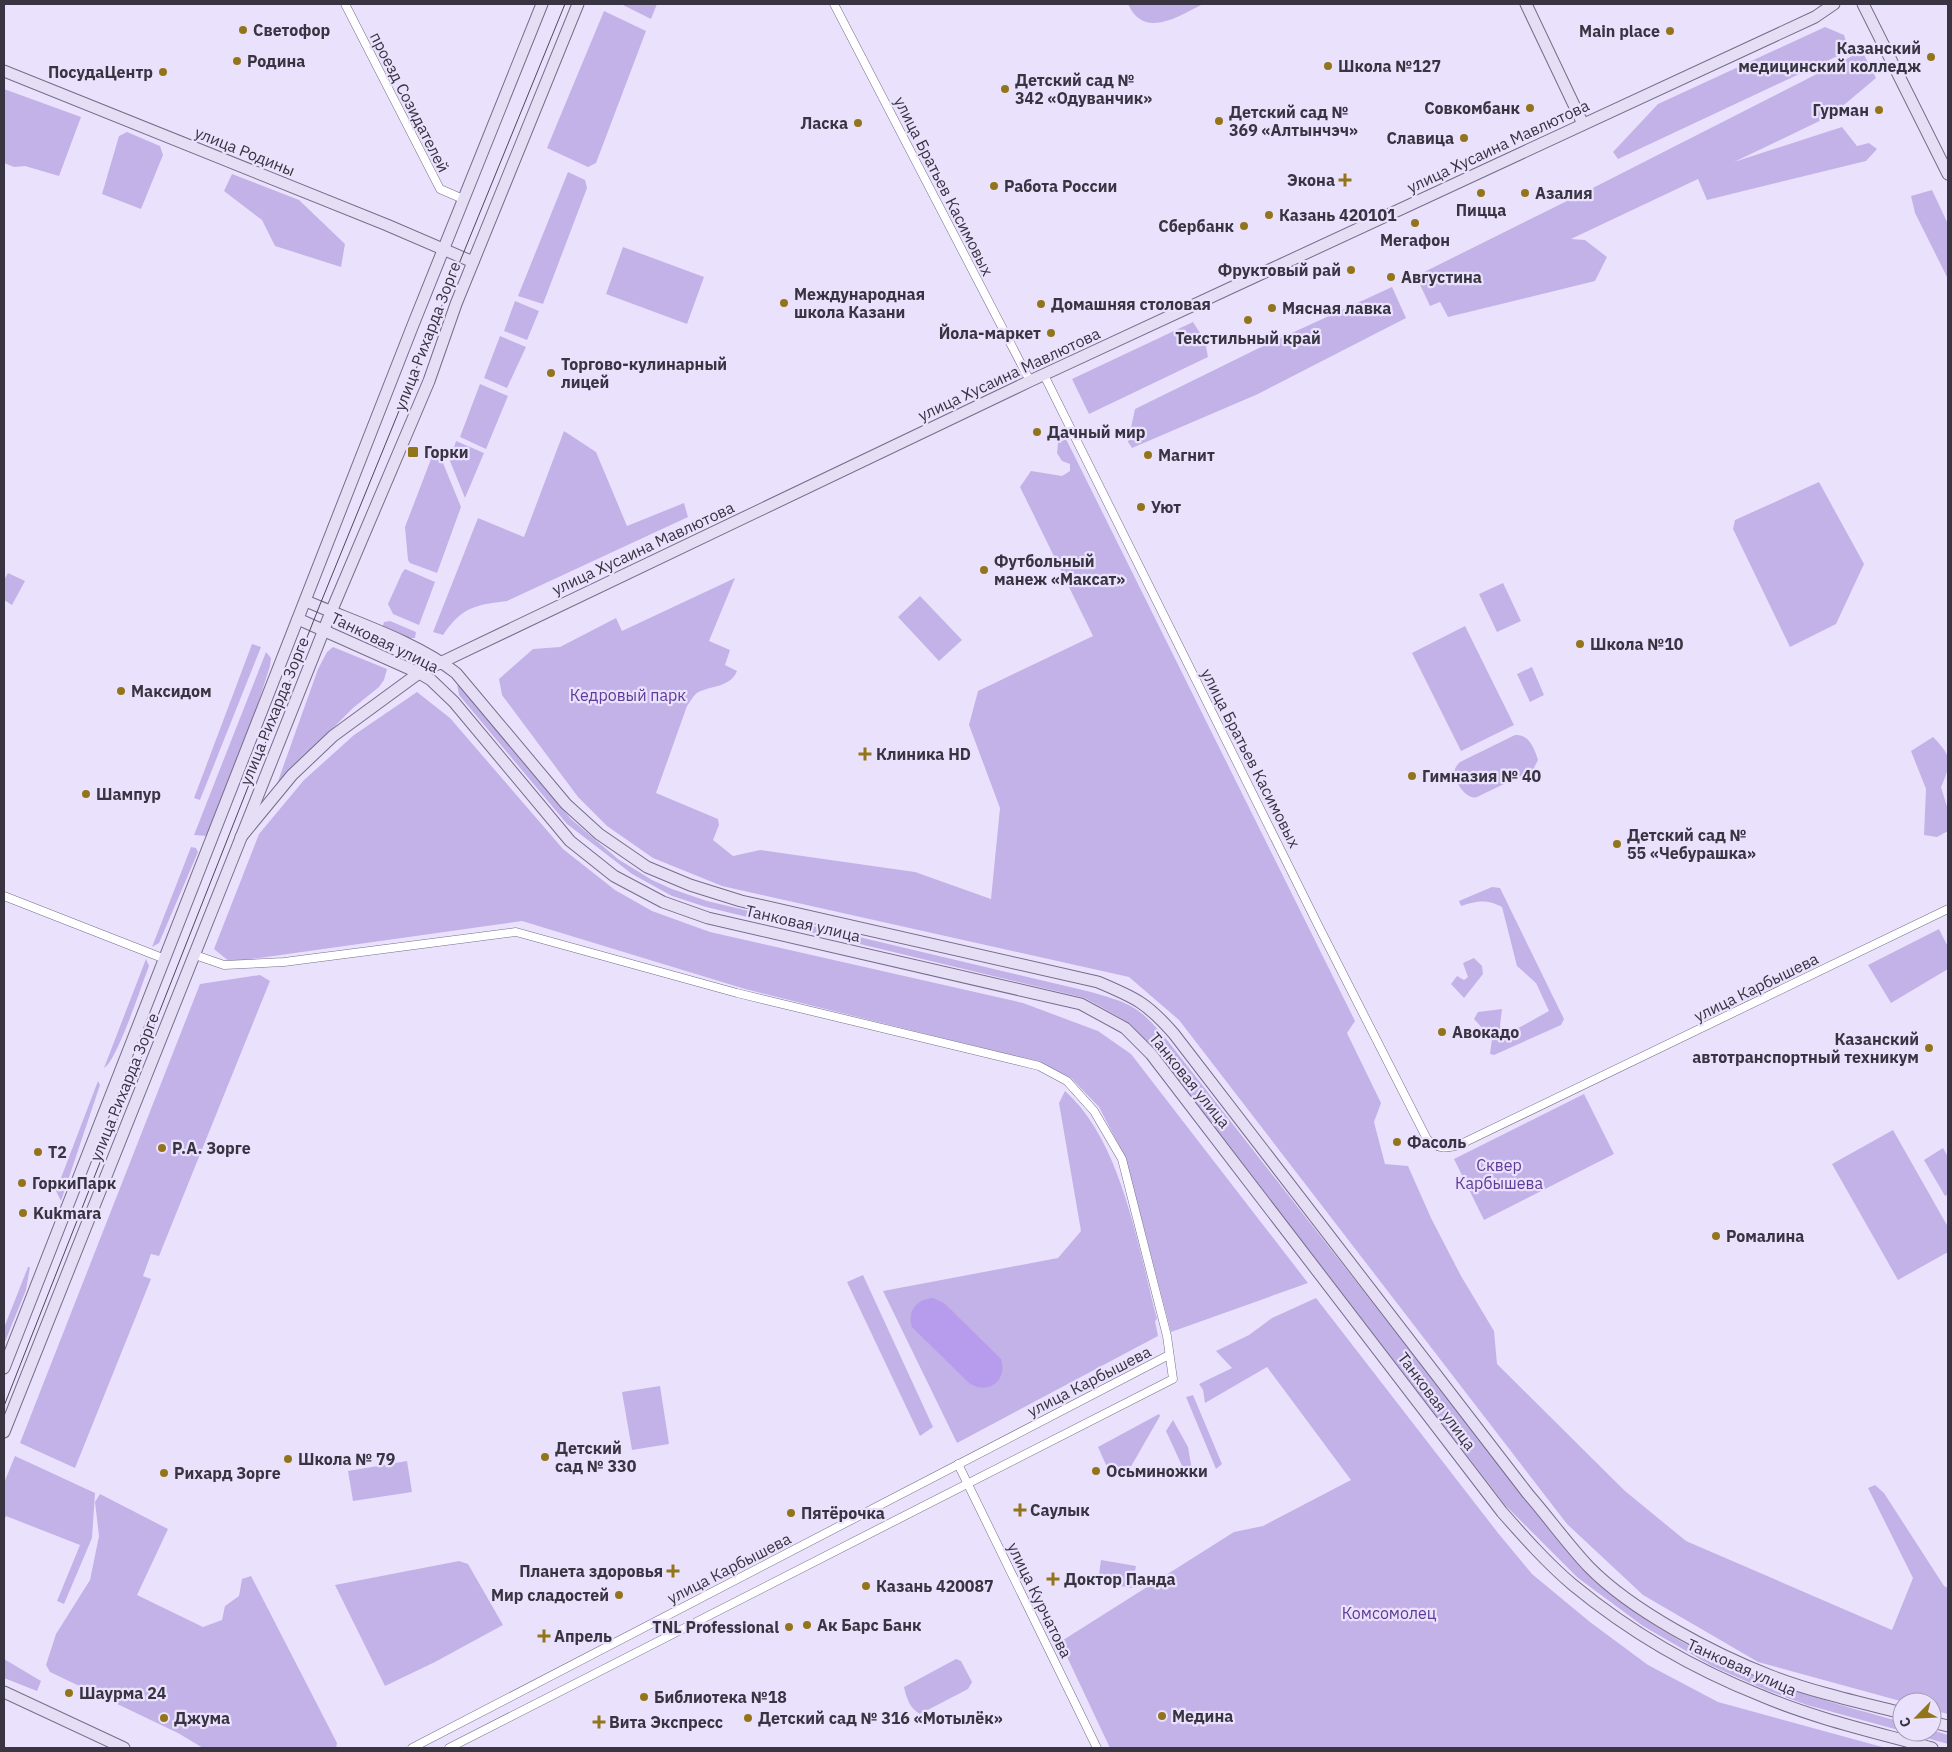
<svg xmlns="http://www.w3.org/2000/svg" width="1952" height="1752" viewBox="0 0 1952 1752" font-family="'IBM Plex Sans',sans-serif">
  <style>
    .green { fill: #c3b2e8 }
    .water { fill: #b79bec }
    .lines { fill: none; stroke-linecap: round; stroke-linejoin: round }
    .street-casing { stroke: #766d8b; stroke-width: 9 }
    .secondary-casing { stroke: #766d8b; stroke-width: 13 }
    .street { stroke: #fff; stroke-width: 8 }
    .secondary { stroke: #e6def5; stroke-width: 11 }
    .tram { stroke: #4d4857; stroke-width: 1 }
    .poi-dot { fill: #92751b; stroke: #eae2fd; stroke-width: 2 }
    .labels { text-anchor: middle; stroke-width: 4.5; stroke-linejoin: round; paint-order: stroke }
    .poi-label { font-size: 16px; font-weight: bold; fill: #383441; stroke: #eae2fd; text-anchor: start }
    .street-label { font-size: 16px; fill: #383441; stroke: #eae2fd }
    .park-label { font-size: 16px; fill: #603a98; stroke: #eae2fd }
  </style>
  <rect width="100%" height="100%" fill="#eae2fd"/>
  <g class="green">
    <polygon points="621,4 657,4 651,19"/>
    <path d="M1128 4H1203C1179 16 1144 40 1128 4Z"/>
    <polygon points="604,11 646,31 596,163 588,167 547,148"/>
    <polygon points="1825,27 1844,35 1848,48 1844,53 1618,159 1613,152 1658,104"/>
    <polygon points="1862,51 1876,78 1832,115 1734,162 1842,127 1857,146 1869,143 1877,149 1866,161 1707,200 1698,179 1571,239 1585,240 1607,257 1595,281 1448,317 1440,302 1430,306 1416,276 1577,196"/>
    <polygon points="4,89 81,117 59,176 25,166 14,167 4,163"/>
    <polygon points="127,132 160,146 163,155 141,209 102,194 119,136"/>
    <polygon points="568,172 585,180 587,188 543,304 518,296"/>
    <polygon points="232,174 299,200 345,244 341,267 275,246 262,220 224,191"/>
    <polygon points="1932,190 1948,224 1948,279 1915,213 1911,196"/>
    <polygon points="623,247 704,277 687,324 606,294"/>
    <polygon points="1392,287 1406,318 1258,394 1132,448 1128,442 1135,409 1257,349"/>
    <polygon points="515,301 539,311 527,340 504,331"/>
    <polygon points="1193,322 1205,341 1208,357 1089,414 1072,379"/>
    <polygon points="500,336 526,347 507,388 484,378"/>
    <polygon points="480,384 508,396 486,449 460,437"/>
    <path d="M564 431 596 452 627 526 684 503 688 517 507 601C475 605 462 607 443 635L433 632 478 518 524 537Z"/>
    <path d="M1066 439 1355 1021 1347 1033 1381 1103 1374 1122 1385 1164 1408 1166 1431 1218 1461 1276 1494 1331 1497 1364 1625 1491 1686 1541 1892 1630 1913 1578 1868 1488 1875 1485 1884 1493 1944 1586 1948 1588V1714L1932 1710V1702H1904L1758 1662 1643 1595 1567 1524 1179 1020 1129 977 722 886 653 858 607 826 578 797 502 695 499 679 533 649 560 647 616 618 622 631 735 578 709 641 730 650 725 665 737 671C730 688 711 685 697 693 693 696 690 702 687 706L656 793 718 819 719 825 713 840 733 856 760 850 915 872 991 899 1000 808 969 725 978 691 1093 636 1020 487 1031 471 1062 476 1070 471V464L1062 461 1057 453 1058 443Z"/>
    <polygon points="456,441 484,453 465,498 450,461"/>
    <polygon points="436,446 461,507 437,573 410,563 408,560 405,527"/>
    <polygon points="1819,482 1864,564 1836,624 1790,647 1733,529 1735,520"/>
    <polygon points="405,569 435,582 419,625 393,614 388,604 402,573"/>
    <polygon points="8,573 25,581 12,605 4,600 4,580"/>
    <polygon points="1503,583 1521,621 1497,632 1479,594"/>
    <polygon points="920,596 962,640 939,661 898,617"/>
    <polygon points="390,621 416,632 415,638 408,638 382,629 384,622"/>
    <polygon points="1465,626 1514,725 1461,751 1412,653"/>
    <polygon points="252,644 261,647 200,800 194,798"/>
    <polygon points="333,647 387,669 384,680 379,687 353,708 277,784 318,669 327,652"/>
    <polygon points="266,652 271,658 270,666 255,713 207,836 194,835"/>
    <polygon points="1532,667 1544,695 1530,702 1517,674"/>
    <path d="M457 685 464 690 571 819 592 837 618 859 652 880 672 889 707 901 1087 991C1130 1003 1138 1005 1167 1040L1552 1532C1571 1552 1589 1575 1610 1592 1696 1665 1796 1693 1902 1722V1731L1807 1705 1766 1690 1712 1666 1643 1626 1578 1578 1506 1506 1155 1051 1128 1022 1085 998 706 907 672 896 632 874 567 824 459 695Z"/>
    <polygon points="417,692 450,718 563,849 615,890 652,911 710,932 1023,1003 1098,1031 1131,1054 1308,1283 1171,1332 1126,1159 1099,1107 1071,1078 1039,1062 745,989 522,921 230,962 214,949 259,834 304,780 354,735"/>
    <path d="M1515 735C1529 734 1534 748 1538 760L1533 770 1477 797C1466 801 1452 779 1455 769 1456 766 1458 764 1460 762Z"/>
    <path d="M1933 737C1952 756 1952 762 1941 787L1948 810V831L1937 837 1924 835 1926 789 1911 751Z"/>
    <polygon points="191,847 196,848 198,852 159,943 152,947"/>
    <path d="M1492 887 1500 888 1564 1019 1561 1025 1494 1055 1490 1054 1492 1039 1474 1019 1478 1012 1502 1009 1500 1026 1504 1036 1549 1011 1536 983 1517 966 1502 907C1486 899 1478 901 1461 906L1459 901Z"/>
    <polygon points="1939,929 1948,947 1948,969 1891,1003 1868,965"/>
    <polygon points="1474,958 1482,966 1483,974 1464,998 1451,984 1457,976 1464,980 1468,977 1463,963"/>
    <path d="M146 959 149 966C142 984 117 1061 104 1068Z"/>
    <polygon points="260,975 270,981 159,1256 151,1254 143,1276 151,1279 75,1468 20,1443 200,984"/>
    <polygon points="98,1081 100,1085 61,1201 56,1191"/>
    <path d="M1065 1091C1122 1141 1138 1248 1157 1319L1155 1321 1158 1336 957 1443 883 1291 1058 1258 1081 1231 1059 1103Z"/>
    <polygon points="1584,1094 1614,1154 1484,1220 1454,1159"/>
    <polygon points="1893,1130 1948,1227 1948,1252 1898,1280 1832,1164"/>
    <polygon points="1943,1148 1948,1157 1948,1194 1945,1196 1924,1160"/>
    <polygon points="28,1267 30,1267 26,1290 4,1344 4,1328"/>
    <polygon points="863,1275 933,1427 920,1436 847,1282"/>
    <polygon points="1316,1298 1498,1533 1532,1574 1590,1622 1648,1665 1718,1702 1886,1748 1110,1748 1060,1642 1234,1532 1263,1526 1351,1480 1267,1367 1205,1403 1203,1390 1199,1384 1232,1368 1216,1351 1249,1335 1272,1318"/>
    <polygon points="660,1386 669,1444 632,1450 622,1392"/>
    <polygon points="1193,1395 1222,1464 1216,1469 1186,1397"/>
    <polygon points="1159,1414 1160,1416 1129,1470 1111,1476 1098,1447"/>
    <polygon points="1173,1420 1188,1447 1192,1470 1183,1468 1166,1431"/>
    <polygon points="15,1456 95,1493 92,1538 64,1604 57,1601 80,1545 11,1518 6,1516 4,1521 4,1483"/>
    <polygon points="407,1461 412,1492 353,1501 348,1471"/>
    <polygon points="100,1494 168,1529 137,1595 203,1627 222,1620 225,1606 239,1596 242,1579 251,1576 337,1743 336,1748 203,1748 178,1733 50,1672 46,1665 56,1634 90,1580 99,1536 95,1502"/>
    <polygon points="1101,1560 1136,1566 1132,1588 1098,1582"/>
    <polygon points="459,1561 468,1564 503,1625 435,1662 385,1686 335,1585"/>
    <polygon points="4,1659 41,1681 37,1691 4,1678"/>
    <path d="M956 1659 961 1661 972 1682 968 1689 920 1714C910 1709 906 1697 904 1687Z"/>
    <polygon points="1932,1730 1948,1735 1948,1744 1905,1732 1932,1732"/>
  </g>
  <path class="water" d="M933 1298 944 1303 1001 1359C1008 1380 988 1396 969 1383L912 1327C907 1312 916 1299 933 1298Z"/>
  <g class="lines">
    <g class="street-casing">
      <g id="street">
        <polyline points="345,4 440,189 463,199"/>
        <polyline points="834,4 1030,381"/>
        <path d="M1044 375 1319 927 1427 1139C1437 1149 1446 1149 1459 1145L1948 909"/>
        <polyline points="4,896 165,959"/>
        <polyline points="195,955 224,965 284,962 516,932 737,993 1039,1066 1067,1081 1094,1111 1122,1159 1167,1336 1173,1379 449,1748"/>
        <polyline points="958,1464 1097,1748"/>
        <polyline points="412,1748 1169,1355"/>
      </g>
    </g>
    <g class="secondary-casing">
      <g id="secondary">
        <polyline points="1526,4 1583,124"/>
        <polyline points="1863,4 1948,174"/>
        <polyline points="4,71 387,225 473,262"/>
        <path d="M306 601C354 622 415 641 456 673L566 804 599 834 647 867 690 885 741 901 1098 982C1136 998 1147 1003 1174 1034L1528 1494C1549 1518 1568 1545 1589 1567 1632 1611 1714 1654 1771 1676 1813 1692 1858 1702 1902 1713"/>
        <path d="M298 619 419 673 431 680 454 702 570 841 614 876 663 902 708 918 1081 1004 1125 1028 1151 1054 1502 1512C1524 1537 1547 1563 1573 1585 1630 1632 1694 1669 1762 1696 1816 1719 1875 1732 1932 1748"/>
        <polyline points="241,837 292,775 333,736 419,673 1030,381 1815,17 1834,4"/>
        <polyline points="4,1368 413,325 542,4"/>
        <polyline points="4,1432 331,612 429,381 456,304 578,4"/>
        <polyline points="4,1692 124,1748"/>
        <polyline points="1932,1722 1948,1726"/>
      </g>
    </g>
    <use href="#street" class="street"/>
    <use href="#secondary" class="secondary"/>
    <polyline class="tram" points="4,1406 319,607 565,4"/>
  </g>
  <g class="poi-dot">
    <circle cx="243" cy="30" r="5"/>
    <circle cx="1670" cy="31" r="5"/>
    <circle cx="1931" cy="57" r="5"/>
    <circle cx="237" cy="61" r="5"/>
    <circle cx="1328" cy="66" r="5"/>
    <circle cx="163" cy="72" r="5"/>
    <circle cx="1005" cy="89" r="5"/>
    <circle cx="1530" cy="108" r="5"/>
    <circle cx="1879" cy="110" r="5"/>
    <circle cx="1219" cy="121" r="5"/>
    <circle cx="858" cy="123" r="5"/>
    <circle cx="1464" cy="138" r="5"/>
    <path d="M1342.5 172.5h5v5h5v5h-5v5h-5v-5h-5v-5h5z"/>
    <circle cx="994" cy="186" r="5"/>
    <circle cx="1481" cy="193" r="5"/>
    <circle cx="1525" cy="193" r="5"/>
    <circle cx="1269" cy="215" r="5"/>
    <circle cx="1415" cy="223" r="5"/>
    <circle cx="1244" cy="226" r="5"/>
    <circle cx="1351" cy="270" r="5"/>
    <circle cx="1391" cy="277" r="5"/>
    <circle cx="784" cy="303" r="5"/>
    <circle cx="1041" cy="304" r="5"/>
    <circle cx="1272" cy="308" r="5"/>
    <circle cx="1248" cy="320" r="5"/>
    <circle cx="1051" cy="333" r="5"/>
    <circle cx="551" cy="373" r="5"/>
    <circle cx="1037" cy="432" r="5"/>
    <rect x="407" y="446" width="12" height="12" rx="2.5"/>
    <circle cx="1148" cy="455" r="5"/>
    <circle cx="1141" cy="507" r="5"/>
    <circle cx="984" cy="570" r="5"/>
    <circle cx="1580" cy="644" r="5"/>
    <circle cx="121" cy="691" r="5"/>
    <path d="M862.5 746.5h5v5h5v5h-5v5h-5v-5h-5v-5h5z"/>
    <circle cx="1412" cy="776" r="5"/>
    <circle cx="86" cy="794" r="5"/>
    <circle cx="1617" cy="844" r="5"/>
    <circle cx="1442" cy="1032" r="5"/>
    <circle cx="1929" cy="1048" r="5"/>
    <circle cx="1397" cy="1142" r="5"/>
    <circle cx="162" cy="1148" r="5"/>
    <circle cx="38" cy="1152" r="5"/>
    <circle cx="22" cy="1183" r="5"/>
    <circle cx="23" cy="1213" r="5"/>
    <circle cx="1716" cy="1236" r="5"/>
    <circle cx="545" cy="1457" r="5"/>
    <circle cx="288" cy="1459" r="5"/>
    <circle cx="1096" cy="1471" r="5"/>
    <circle cx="164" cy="1473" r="5"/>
    <path d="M1017.5 1502.5h5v5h5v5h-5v5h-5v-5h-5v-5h5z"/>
    <circle cx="791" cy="1513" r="5"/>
    <path d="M670.5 1563.5h5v5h5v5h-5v5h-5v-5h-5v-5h5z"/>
    <path d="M1050.5 1571.5h5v5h5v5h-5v5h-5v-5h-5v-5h5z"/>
    <circle cx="866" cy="1586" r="5"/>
    <circle cx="619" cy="1595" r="5"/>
    <circle cx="807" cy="1625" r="5"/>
    <circle cx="789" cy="1627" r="5"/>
    <path d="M541.5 1628.5h5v5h5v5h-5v5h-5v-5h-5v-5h5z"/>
    <circle cx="69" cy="1693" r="5"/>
    <circle cx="644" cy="1697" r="5"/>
    <circle cx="1162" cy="1716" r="5"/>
    <circle cx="164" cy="1718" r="5"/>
    <circle cx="748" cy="1718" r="5"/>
    <path d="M596.5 1714.5h5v5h5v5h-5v5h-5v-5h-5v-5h5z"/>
  </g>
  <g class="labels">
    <g class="poi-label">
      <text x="253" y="36">Светофор</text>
      <text x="1660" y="37" text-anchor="end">Main place</text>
      <text x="1921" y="54" text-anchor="end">Казанский<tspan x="1921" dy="18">медицинский колледж</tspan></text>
      <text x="247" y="67">Родина</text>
      <text x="1338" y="72">Школа №127</text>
      <text x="153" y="78" text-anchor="end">ПосудаЦентр</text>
      <text x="1015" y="86">Детский сад №<tspan x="1015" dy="18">342 «Одуванчик»</tspan></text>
      <text x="1520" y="114" text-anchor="end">Совкомбанк</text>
      <text x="1869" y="116" text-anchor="end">Гурман</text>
      <text x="1229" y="118">Детский сад №<tspan x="1229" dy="18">369 «Алтынчэч»</tspan></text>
      <text x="848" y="129" text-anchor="end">Ласка</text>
      <text x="1454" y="144" text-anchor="end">Славица</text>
      <text x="1335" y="186" text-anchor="end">Экона</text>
      <text x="1004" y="192">Работа России</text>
      <text x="1535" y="199">Азалия</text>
      <text x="1481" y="216" text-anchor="middle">Пицца</text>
      <text x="1279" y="221">Казань 420101</text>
      <text x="1234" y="232" text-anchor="end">Сбербанк</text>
      <text x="1415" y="246" text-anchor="middle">Мегафон</text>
      <text x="1341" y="276" text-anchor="end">Фруктовый рай</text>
      <text x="1401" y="283">Августина</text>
      <text x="794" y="300">Международная<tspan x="794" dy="18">школа Казани</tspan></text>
      <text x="1051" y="310">Домашняя столовая</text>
      <text x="1282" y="314">Мясная лавка</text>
      <text x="1041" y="339" text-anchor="end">Йола-маркет</text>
      <text x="1248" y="344" text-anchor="middle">Текстильный край</text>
      <text x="561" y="370">Торгово-кулинарный<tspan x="561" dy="18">лицей</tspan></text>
      <text x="1047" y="438">Дачный мир</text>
      <text x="424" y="458">Горки</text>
      <text x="1158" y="461">Магнит</text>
      <text x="1151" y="513">Уют</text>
      <text x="994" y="567">Футбольный<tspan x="994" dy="18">манеж «Максат»</tspan></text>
      <text x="1590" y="650">Школа №10</text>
      <text x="131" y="697">Максидом</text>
      <text x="876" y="760">Клиника HD</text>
      <text x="1422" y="782">Гимназия № 40</text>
      <text x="96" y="800">Шампур</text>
      <text x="1627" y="841">Детский сад №<tspan x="1627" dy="18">55 «Чебурашка»</tspan></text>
      <text x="1452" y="1038">Авокадо</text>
      <text x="1919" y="1045" text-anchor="end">Казанский<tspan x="1919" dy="18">автотранспортный техникум</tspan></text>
      <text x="1407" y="1148">Фасоль</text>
      <text x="172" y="1154">Р.А. Зорге</text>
      <text x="48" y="1158">T2</text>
      <text x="32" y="1189">ГоркиПарк</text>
      <text x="33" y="1219">Kukmara</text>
      <text x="1726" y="1242">Ромалина</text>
      <text x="555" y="1454">Детский<tspan x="555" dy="18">сад № 330</tspan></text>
      <text x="298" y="1465">Школа № 79</text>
      <text x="1106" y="1477">Осьминожки</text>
      <text x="174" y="1479">Рихард Зорге</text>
      <text x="1030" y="1516">Саулык</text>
      <text x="801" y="1519">Пятёрочка</text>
      <text x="663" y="1577" text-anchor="end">Планета здоровья</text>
      <text x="1064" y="1585">Доктор Панда</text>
      <text x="876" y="1592">Казань 420087</text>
      <text x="609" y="1601" text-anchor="end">Мир сладостей</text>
      <text x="817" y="1631">Ак Барс Банк</text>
      <text x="779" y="1633" text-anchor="end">TNL Professional</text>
      <text x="554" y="1642">Апрель</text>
      <text x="79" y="1699">Шаурма 24</text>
      <text x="654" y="1703">Библиотека №18</text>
      <text x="1172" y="1722">Медина</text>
      <text x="174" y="1724">Джума</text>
      <text x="758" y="1724">Детский сад № 316 «Мотылёк»</text>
      <text x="609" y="1728">Вита Экспресс</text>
    </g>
    <g class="street-label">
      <text transform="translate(410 102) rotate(63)" y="6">проезд Созидателей</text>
      <text transform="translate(1498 146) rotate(-25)" y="6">улица Хусаина Мавлютова</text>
      <text transform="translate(245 151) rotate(22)" y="6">улица Родины</text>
      <text transform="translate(944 186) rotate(63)" y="6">улица Братьев Касимовых</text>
      <text transform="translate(427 336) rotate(-69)" y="6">улица Рихарда Зорге</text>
      <text transform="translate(1009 374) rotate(-25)" y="6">улица Хусаина Мавлютова</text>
      <text transform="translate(643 548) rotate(-25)" y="6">улица Хусаина Мавлютова</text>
      <text transform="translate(385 642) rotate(26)" y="6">Танковая улица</text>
      <text transform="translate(274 711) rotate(-68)" y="6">улица Рихарда Зорге</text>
      <text transform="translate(1251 758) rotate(63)" y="6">улица Братьев Касимовых</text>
      <text transform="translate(803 923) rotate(13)" y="6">Танковая улица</text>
      <text transform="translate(1756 987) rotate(-26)" y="6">улица Карбышева</text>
      <text transform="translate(1190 1080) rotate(51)" y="6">Танковая улица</text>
      <text transform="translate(124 1087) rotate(-68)" y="6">улица Рихарда Зорге</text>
      <text transform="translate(1089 1381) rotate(-27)" y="6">улица Карбышева</text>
      <text transform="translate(1437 1401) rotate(53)" y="6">Танковая улица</text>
      <text transform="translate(729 1568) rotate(-27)" y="6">улица Карбышева</text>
      <text transform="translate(1040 1600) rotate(64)" y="6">улица Курчатова</text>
      <text transform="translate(1742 1667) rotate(24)" y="6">Танковая улица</text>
    </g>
    <g class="park-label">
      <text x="628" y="701">Кедровый парк</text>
      <text x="1499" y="1171">Сквер<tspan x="1499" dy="18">Карбышева</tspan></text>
      <text x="1389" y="1619">Комсомолец</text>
    </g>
  </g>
  <rect width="1952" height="1752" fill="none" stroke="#383441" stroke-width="10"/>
  <g transform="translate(1917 1717) rotate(246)"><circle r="24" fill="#eae2fd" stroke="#a39cb2"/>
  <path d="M0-4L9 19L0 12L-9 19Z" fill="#92751b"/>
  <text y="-8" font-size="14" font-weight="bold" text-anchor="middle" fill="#383441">С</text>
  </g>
</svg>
